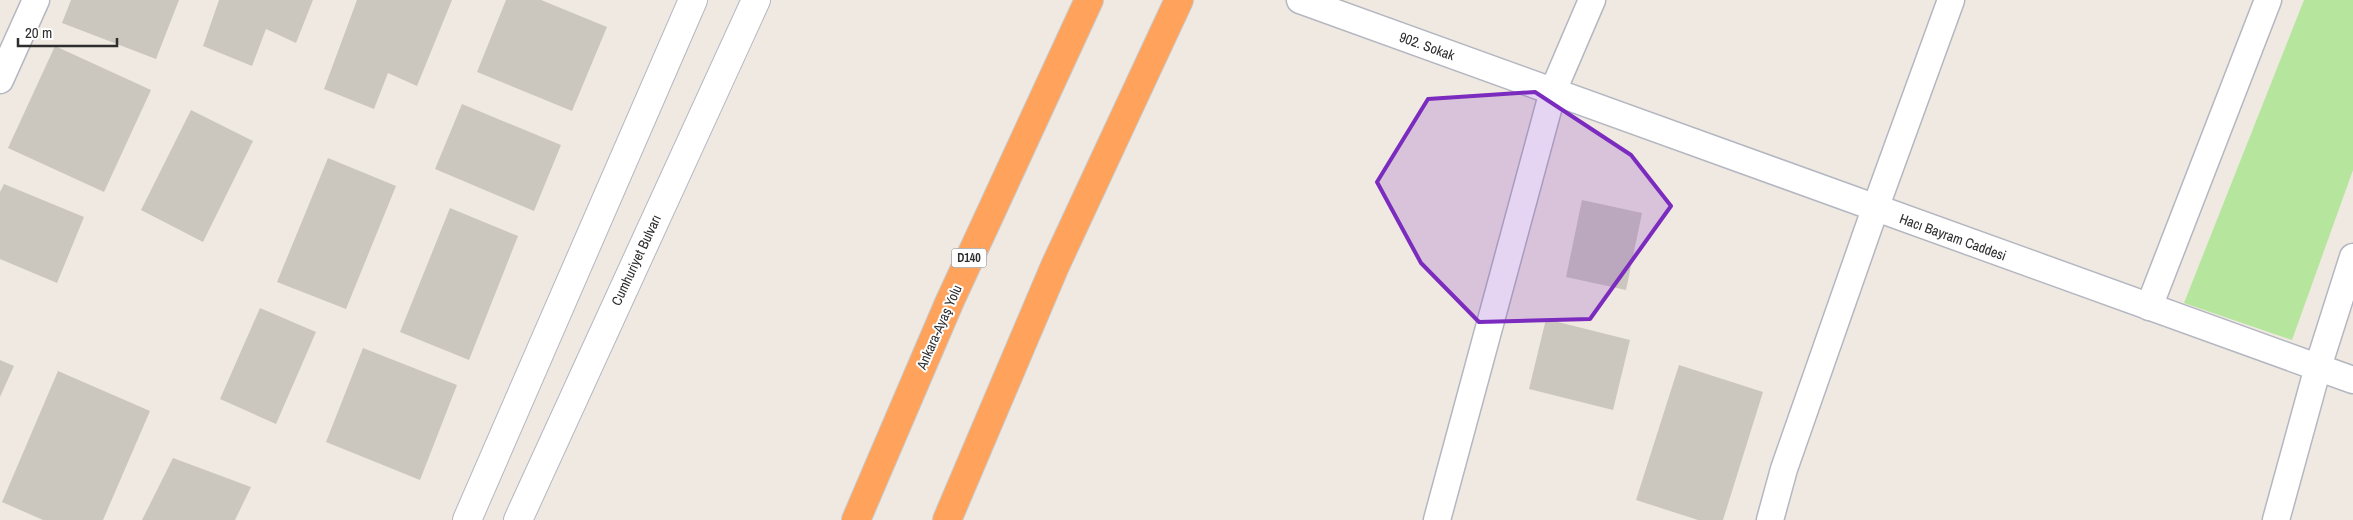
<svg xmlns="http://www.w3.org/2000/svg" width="2353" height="520" viewBox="0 0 2353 520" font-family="'Archivo Narrow',sans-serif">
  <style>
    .green { fill: #b6e59e }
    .building { fill: #cbc7bf }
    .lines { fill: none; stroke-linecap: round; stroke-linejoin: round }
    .street-casing { stroke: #b4b7c1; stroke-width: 29 }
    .secondary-casing { stroke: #b4b7c1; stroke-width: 30 }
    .highway-casing { stroke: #c9c9c9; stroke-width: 30 }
    .street { stroke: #fff; stroke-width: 26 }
    .secondary { stroke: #fff; stroke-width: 28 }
    .highway { stroke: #ffa35c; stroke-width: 28 }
    .marked { fill: #7b2cbf; fill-opacity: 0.2; stroke: #7b2cbf; stroke-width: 4; stroke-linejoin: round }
    .labels { text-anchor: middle; stroke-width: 4; stroke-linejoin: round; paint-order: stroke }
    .shield { fill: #fff; stroke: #6d6d6d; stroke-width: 1 }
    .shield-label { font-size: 12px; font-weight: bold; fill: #2e2e2e }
    .street-label { font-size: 14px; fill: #2e2e2e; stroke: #fff }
  </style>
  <rect width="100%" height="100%" fill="#efe9e1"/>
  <polygon class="green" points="2304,0 2353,0 2353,170 2292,340 2184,303"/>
  <g class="building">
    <polygon points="71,0 179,0 156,59 62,23"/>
    <polygon points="219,0 313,0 296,43 266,29 252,66 203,46"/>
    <polygon points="357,0 452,0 417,86 388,73 374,109 324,89"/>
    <polygon points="506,0 541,0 607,27 572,111 477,72"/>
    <polygon points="55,46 151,90 104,192 8,148"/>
    <polygon points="462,104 561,145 534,211 435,169"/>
    <polygon points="191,110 253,141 203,242 141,210"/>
    <polygon points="328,158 396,186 346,309 277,282"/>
    <polygon points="4,184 84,217 57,283 0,259 0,192"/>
    <polygon points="1582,200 1642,213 1626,290 1566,277"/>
    <polygon points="450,208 518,236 469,360 400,332"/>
    <polygon points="260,308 316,332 276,424 220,399"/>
    <polygon points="1546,319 1630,340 1613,410 1529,389"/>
    <polygon points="363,348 457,385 420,480 326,442"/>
    <polygon points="0,360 14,366 0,397"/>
    <polygon points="1679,365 1763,392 1723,520 1698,520 1636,500"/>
    <polygon points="58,371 150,411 103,520 43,520 2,502"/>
    <polygon points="173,458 251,487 235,520 142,520"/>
  </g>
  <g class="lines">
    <g class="street-casing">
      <g id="street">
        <polyline points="1300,0 2353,380"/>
        <polyline points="0,80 36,0"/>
        <polyline points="2149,307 2268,0"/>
        <polyline points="1437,520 1553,91 1592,0"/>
        <polyline points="1770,520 1784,469 1875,209 1951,0"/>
        <polyline points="2276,520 2318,367 2353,257"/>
      </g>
    </g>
    <g class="secondary-casing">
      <g id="secondary">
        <polyline points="467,520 693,0"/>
        <polyline points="518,520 756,0"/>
      </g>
    </g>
    <g class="highway-casing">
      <g id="highway">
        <polyline points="856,520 949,303 1089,0"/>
        <polyline points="947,520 1055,266 1179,0"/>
      </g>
    </g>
    <use href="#street" class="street"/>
    <use href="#secondary" class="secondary"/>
    <use href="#highway" class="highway"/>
  </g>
  <path class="marked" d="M1535 92 1631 155 1671 206 1590 319 1479 322 1421 263 1377 182 1428 99Z"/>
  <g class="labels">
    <rect class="shield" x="951.5" y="248.5" width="35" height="19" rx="4"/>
    <g class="shield-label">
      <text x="969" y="262">D140</text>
    </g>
    <g class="street-label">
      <text transform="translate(1427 46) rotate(20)" y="5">902. Sokak</text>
      <text transform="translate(1953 237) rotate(20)" y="5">Hacı Bayram Caddesi</text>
      <text transform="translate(636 260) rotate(-65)" y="5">Cumhuriyet Bulvarı</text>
      <text transform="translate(939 327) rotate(-66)" y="5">Ankara-Ayaş Yolu</text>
    </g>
  </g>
  <path d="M18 38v8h99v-8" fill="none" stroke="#2e2e2e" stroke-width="2.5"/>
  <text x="25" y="38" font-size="15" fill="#2e2e2e" stroke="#ffffff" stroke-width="4" paint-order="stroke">20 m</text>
</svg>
